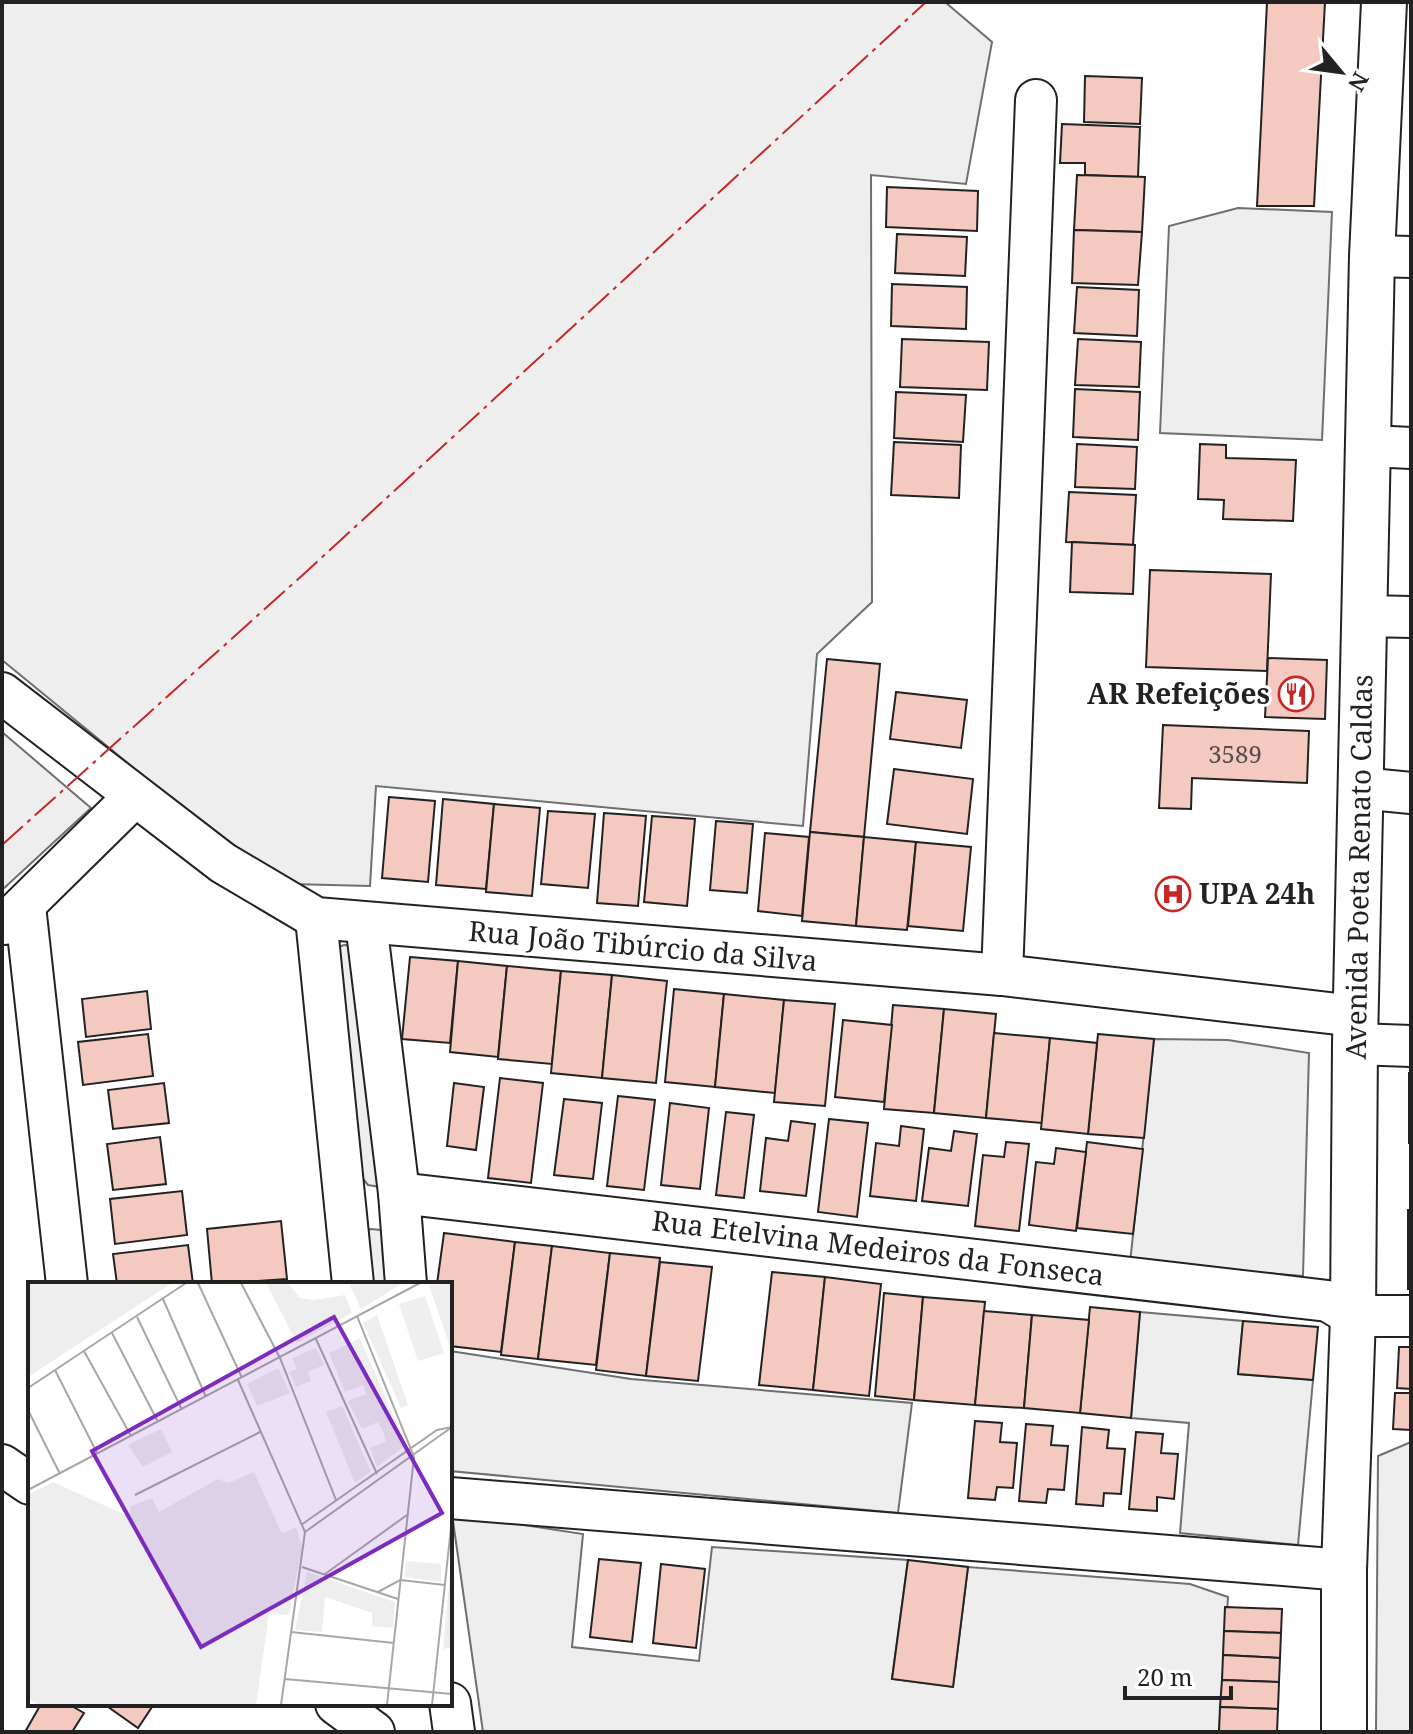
<svg xmlns="http://www.w3.org/2000/svg" width="1413" height="1734" viewBox="0 0 1413 1734" font-family="'Noto Serif',serif">
  <style>
    .green { fill: #eee; stroke: #6f6f6f; stroke-width: 2 }
    .building { fill: #f3c9c0; stroke: #222; stroke-width: 2 }
    .lines { fill: none; stroke-linecap: round; stroke-linejoin: round }
    .minor-casing { stroke: #222; stroke-width: 44 }
    .major-casing { stroke: #222; stroke-width: 48 }
    .minor { stroke: #fff; stroke-width: 40 }
    .major { stroke: #fff; stroke-width: 44 }
    .power { stroke: #c62828; stroke-width: 2; stroke-dasharray: 28 6 4 6; stroke-linecap: butt }
    .labels { text-anchor: middle; stroke-width: 6; stroke-linejoin: round; paint-order: stroke }
    .number-label { font-size: 24px; fill: #564c4a }
    .poi-label { font-size: 28px; font-weight: bold; fill: #222; stroke: #fff; text-anchor: end }
    .street-label { font-size: 28px; fill: #222; stroke: #fff }
    .inset-road { fill: none; stroke: #a7a7a7; stroke-width: 2 }
    .view { fill: #7b2cbf; fill-opacity: 0.15; stroke: #7b2cbf; stroke-width: 4 }
    .inset-edge { fill: none; stroke: #222; stroke-width: 4 }
  </style>
  <rect width="100%" height="100%" fill="#fff"/>
  <g class="green">
    <polygon points="2,2 945,2 992,42 966,184 871,175 872,602 817,654 803,826 376,786 370,886 290,884 246,860 2,660"/>
    <polygon points="1238,208 1332,212 1322,440 1160,433 1169,226"/>
    <polygon points="2,732 91,808 2,890"/>
    <polygon points="344,945 354,946 380,1187 368,1185 358,1173 336,948"/>
    <polygon points="1154,1039 1228,1040 1309,1053 1303,1276 1130,1263"/>
    <polygon points="371,1229 381,1230 387,1238 392,1284 364,1284 365,1231"/>
    <polygon points="1140,1312 1243,1321 1238,1374 1313,1380 1298,1545 1180,1533 1189,1423 1131,1418"/>
    <polygon points="450,1351 631,1379 912,1403 898,1513 450,1471"/>
    <polygon points="1411,1442 1411,1732 1376,1732 1378,1456"/>
    <polygon points="452,1514 583,1534 572,1647 699,1661 712,1547 908,1560 892,1679 953,1687 968,1567 1190,1584 1228,1597 1219,1732 483,1732"/>
  </g>
  <g class="building">
    <polygon points="1267,2 1325,2 1314,206 1257,206"/>
    <polygon points="1085,76 1142,78 1140,124 1084,122"/>
    <polygon points="1062,124 1140,127 1138,177 1085,175 1085,163 1060,163"/>
    <polygon points="1077,175 1145,177 1142,232 1074,230"/>
    <polygon points="887,187 978,191 977,231 886,227"/>
    <polygon points="1074,230 1142,232 1138,285 1072,283"/>
    <polygon points="897,234 967,237 965,276 895,273"/>
    <polygon points="892,284 967,287 966,329 891,326"/>
    <polygon points="1077,287 1139,290 1137,336 1074,333"/>
    <polygon points="902,339 989,342 987,390 900,387"/>
    <polygon points="1078,339 1141,342 1139,387 1075,385"/>
    <polygon points="1075,389 1140,392 1138,440 1073,437"/>
    <polygon points="896,392 966,395 963,442 894,438"/>
    <polygon points="894,442 961,445 959,498 891,495"/>
    <polygon points="1077,444 1137,447 1135,489 1075,487"/>
    <polygon points="1200,444 1226,445 1226,458 1296,460 1293,521 1223,519 1224,500 1198,499"/>
    <polygon points="1069,492 1136,495 1133,545 1066,542"/>
    <polygon points="1072,542 1135,545 1133,594 1070,592"/>
    <polygon points="1150,570 1271,574 1267,671 1146,667"/>
    <polygon points="1268,658 1327,660 1325,719 1265,717"/>
    <polygon points="827,659 880,664 864,837 810,832"/>
    <polygon points="896,692 967,700 961,748 890,739"/>
    <polygon points="1163,725 1309,731 1307,783 1192,778 1191,809 1159,808"/>
    <polygon points="894,769 973,779 967,834 887,824"/>
    <polygon points="389,797 435,801 428,882 382,878"/>
    <polygon points="443,799 494,804 486,889 436,885"/>
    <polygon points="494,804 540,808 532,896 486,892"/>
    <polygon points="548,811 595,814 588,888 541,884"/>
    <polygon points="604,813 646,816 638,906 597,903"/>
    <polygon points="652,816 695,819 687,906 644,902"/>
    <polygon points="716,821 753,824 747,893 710,890"/>
    <polygon points="810,832 864,837 856,926 802,921"/>
    <polygon points="765,833 809,837 802,916 758,911"/>
    <polygon points="864,837 916,842 907,930 856,926"/>
    <polygon points="916,842 971,847 963,931 908,926"/>
    <polygon points="410,957 458,961 450,1043 402,1039"/>
    <polygon points="458,961 507,966 498,1057 450,1052"/>
    <polygon points="507,966 561,971 552,1064 498,1059"/>
    <polygon points="561,971 612,975 602,1078 551,1073"/>
    <polygon points="612,975 667,981 656,1083 602,1078"/>
    <polygon points="674,989 724,994 715,1087 665,1082"/>
    <polygon points="147,991 151,1029 86,1037 82,999"/>
    <polygon points="724,994 784,1000 775,1093 715,1087"/>
    <polygon points="784,1000 835,1004 825,1106 774,1102"/>
    <polygon points="893,1005 944,1009 934,1113 884,1109"/>
    <polygon points="944,1009 996,1014 986,1118 934,1113"/>
    <polygon points="843,1020 892,1025 884,1102 835,1097"/>
    <polygon points="994,1033 1050,1038 1042,1123 986,1118"/>
    <polygon points="148,1034 153,1076 83,1085 78,1042"/>
    <polygon points="1098,1034 1154,1039 1144,1138 1088,1134"/>
    <polygon points="1050,1038 1097,1043 1088,1134 1041,1129"/>
    <rect x="1409" y="1073" width="2" height="70"/>
    <polygon points="500,1078 543,1083 531,1183 488,1178"/>
    <polygon points="164,1083 169,1123 113,1129 108,1090"/>
    <polygon points="454,1083 484,1087 476,1150 447,1146"/>
    <polygon points="618,1096 655,1100 644,1190 607,1186"/>
    <polygon points="564,1099 602,1103 593,1179 554,1175"/>
    <polygon points="670,1103 709,1108 700,1189 661,1185"/>
    <polygon points="726,1112 754,1115 744,1198 716,1195"/>
    <polygon points="829,1119 868,1123 857,1217 818,1212"/>
    <polygon points="791,1121 815,1124 806,1196 760,1191 766,1138 788,1141"/>
    <polygon points="901,1126 924,1129 916,1201 870,1196 876,1143 899,1146"/>
    <polygon points="954,1131 977,1134 968,1206 922,1201 929,1148 951,1151"/>
    <polygon points="160,1137 166,1184 113,1190 107,1144"/>
    <polygon points="1006,1142 1029,1144 1019,1231 975,1226 983,1155 1004,1157"/>
    <polygon points="1087,1142 1143,1149 1133,1234 1077,1228"/>
    <polygon points="1056,1148 1086,1152 1076,1231 1029,1225 1036,1162 1054,1164"/>
    <polygon points="182,1191 187,1235 115,1244 110,1199"/>
    <rect x="1408" y="1210" width="3" height="42"/>
    <polygon points="281,1221 287,1279 212,1284 207,1229"/>
    <polygon points="444,1233 515,1242 501,1352 450,1346 450,1284 437,1284"/>
    <polygon points="515,1242 552,1246 538,1359 501,1355"/>
    <polygon points="188,1245 193,1284 117,1284 113,1254"/>
    <polygon points="552,1246 610,1253 596,1365 538,1359"/>
    <rect x="1408" y="1252" width="3" height="37"/>
    <polygon points="610,1253 660,1258 646,1376 596,1370"/>
    <polygon points="660,1262 712,1267 698,1381 646,1376"/>
    <polygon points="772,1272 825,1277 813,1390 759,1385"/>
    <polygon points="825,1277 881,1284 869,1396 813,1390"/>
    <polygon points="884,1293 923,1297 914,1400 875,1396"/>
    <polygon points="923,1297 985,1302 975,1405 914,1400"/>
    <polygon points="1090,1307 1140,1312 1131,1418 1080,1413"/>
    <polygon points="984,1311 1032,1315 1024,1408 975,1405"/>
    <polygon points="1032,1315 1089,1320 1080,1413 1024,1408"/>
    <polygon points="1243,1321 1318,1327 1313,1380 1238,1374"/>
    <polygon points="1399,1347 1411,1347 1411,1389 1397,1388"/>
    <polygon points="1395,1393 1411,1393 1411,1430 1393,1429"/>
    <polygon points="975,1421 1002,1423 1000,1442 1017,1443 1013,1488 997,1487 995,1500 968,1498"/>
    <polygon points="1026,1424 1053,1426 1051,1445 1068,1446 1064,1490 1048,1489 1046,1503 1019,1501"/>
    <polygon points="1082,1427 1109,1430 1107,1448 1125,1449 1121,1494 1104,1493 1103,1506 1076,1504"/>
    <polygon points="1136,1432 1163,1434 1161,1453 1178,1454 1174,1499 1157,1497 1157,1511 1129,1509"/>
    <polygon points="599,1559 641,1563 632,1642 590,1637"/>
    <polygon points="908,1560 968,1567 953,1687 892,1679"/>
    <polygon points="661,1564 705,1569 696,1648 653,1643"/>
    <polygon points="1225,1607 1282,1609 1281,1633 1224,1631"/>
    <polygon points="1224,1631 1281,1633 1280,1658 1223,1655"/>
    <polygon points="1223,1655 1280,1658 1279,1682 1222,1680"/>
    <polygon points="1222,1680 1279,1682 1278,1709 1220,1707"/>
    <polygon points="41,1704 68,1704 84,1713 72,1732 25,1732"/>
    <polygon points="104,1704 154,1704 138,1728"/>
    <polygon points="1220,1707 1278,1709 1277,1732 1219,1732"/>
  </g>
  <g class="lines">
    <g class="minor-casing">
      <g id="minor">
        <polyline points="1372,256 1411,257"/>
        <polyline points="1370,446 1411,448"/>
        <polyline points="1364,616 1411,617"/>
        <polyline points="2,693 223,863 316,918 1002,975 1355,1016"/>
        <polyline points="1360,788 1411,793"/>
        <polyline points="25,906 67,1284"/>
        <polyline points="316,918 353,1284"/>
        <polyline points="366,923 399,1193 406,1284"/>
        <polyline points="5,924 134,797"/>
        <polyline points="1002,975 1036,100"/>
        <polyline points="1355,1044 1411,1046"/>
        <polyline points="399,1193 1328,1301 1353,1316 1411,1316"/>
        <polyline points="2,1465 30,1484"/>
        <polyline points="450,1498 1344,1570"/>
        <polyline points="450,1703 454,1732"/>
        <polyline points="336,1704 374,1732"/>
      </g>
    </g>
    <g class="major-casing">
      <polyline id="major" points="1344,1732 1344,1570 1353,1316 1355,1044 1372,256 1384,2"/>
    </g>
    <use href="#minor" class="minor"/>
    <use href="#major" class="major"/>
    <polyline class="power" points="2,845 306,572 926,2"/>
  </g>
  <defs>
    <g id="restaurant-ring" transform="scale(1.8)"><circle r="9.5" fill="#fff" stroke="#c62828" stroke-width="1.5"/><path d="M-5-6h1v4h1v-4h1v4h1v-4h1v5L-1.5 .5V6h-2V.5L-5-1ZM5-6V6H3V1.5H1.5Q1.5-4 5-6Z" fill="#c62828"/></g>
    <g id="hospital-ring" transform="scale(1.8)"><circle r="9.5" fill="#fff" stroke="#c62828" stroke-width="1.5"/><path d="M-5-5h3v3.5h4V-5h3V5h-3V1.5h-4V5h-3Z" fill="#c62828"/></g>
  </defs>
  <g fill-rule="evenodd">
    <use href="#restaurant-ring" x="1296" y="694"/>
    <use href="#hospital-ring" x="1173" y="894"/>
  </g>
  <g class="labels">
    <g class="number-label">
      <text x="1235" y="763">3589</text>
    </g>
    <g class="poi-label">
      <text x="1270" y="704">AR Refeições</text>
      <text x="1199" y="904" text-anchor="start">UPA 24h</text>
    </g>
    <g class="street-label">
      <text transform="translate(1359 867) rotate(-89)" y="10">Avenida Poeta Renato Caldas</text>
      <text transform="translate(643 946) rotate(5)" y="10">Rua João Tibúrcio da Silva</text>
      <text transform="translate(878 1248) rotate(7)" y="10">Rua Etelvina Medeiros da Fonseca</text>
    </g>
  </g>
  <g transform="translate(28 1282)">
    <rect width="424" height="424" fill="#fff"/>
    <path d="M0 1H144L0 95ZM238 1H260L272 16 286 18 317 13 324 31 269 61ZM321 1H371L372 3 333 27ZM424 1V71L401 3ZM397 14 416 71 390 79 371 22ZM349 33 380 123 373 126 335 41ZM332 56 378 163 349 185 342 166 358 159 355 149 350 140 334 147 320 119 338 112 335 103 317 110 301 71ZM288 66 296 83 280 90 283 99 268 105 261 90 269 87 264 76ZM250 86 262 111 229 124 219 102ZM314 124 343 190 327 201 298 130ZM133 147 144 170 115 185 100 163ZM226 190 254 252 268 245 274 264 261 333 241 332 228 423H11L0 416V213L25 200 100 234 103 224 124 216 131 230 190 197 201 201ZM378 279 413 282V300L377 295ZM423 280 424 365 415 367ZM279 290 367 320 365 346 344 344V331L297 315 294 350 267 348Z" fill="#eee"/>
    <path class="inset-road" d="M170 1 214 96M213 1 252 76 308 218M135 17 178 115M329 34 386 175 359 423M109 35 154 128M84 51 130 140M288 57 349 192M56 69 103 154M27 88 69 171M210 98 277 250 253 423M0 106 158 1M0 128 32 192M0 208 392 1M107 213 232 150M273 243 409 148 424 145M277 250 424 145M274 285 370 317M297 292 379 233M350 310 372 298 417 303M263 350 366 361M257 397 424 412M404 423 424 236"/>
    <path class="view" d="M306 35 414 231 173 365 64 169Z"/>
    <rect width="424" height="424" class="inset-edge"/>
  </g>
  <rect width="1413" height="1734" fill="none" stroke="#222222" stroke-width="8"/>
  <g transform="translate(1341 72) rotate(119)" stroke="#ffffff" stroke-width="6" paint-order="stroke">
  <path d="M0-6L14 30L0 20L-14 30Z" fill="#222222"/>
  <text y="-12" font-size="22" font-weight="bold" text-anchor="middle" fill="#222222">N</text>
  </g>
  <path d="M1125 1686v12h106v-12" fill="none" stroke="#222222" stroke-width="4"/>
  <text x="1137" y="1686" font-size="24" fill="#222222" stroke="#ffffff" stroke-width="6" paint-order="stroke">20 m</text>
</svg>
